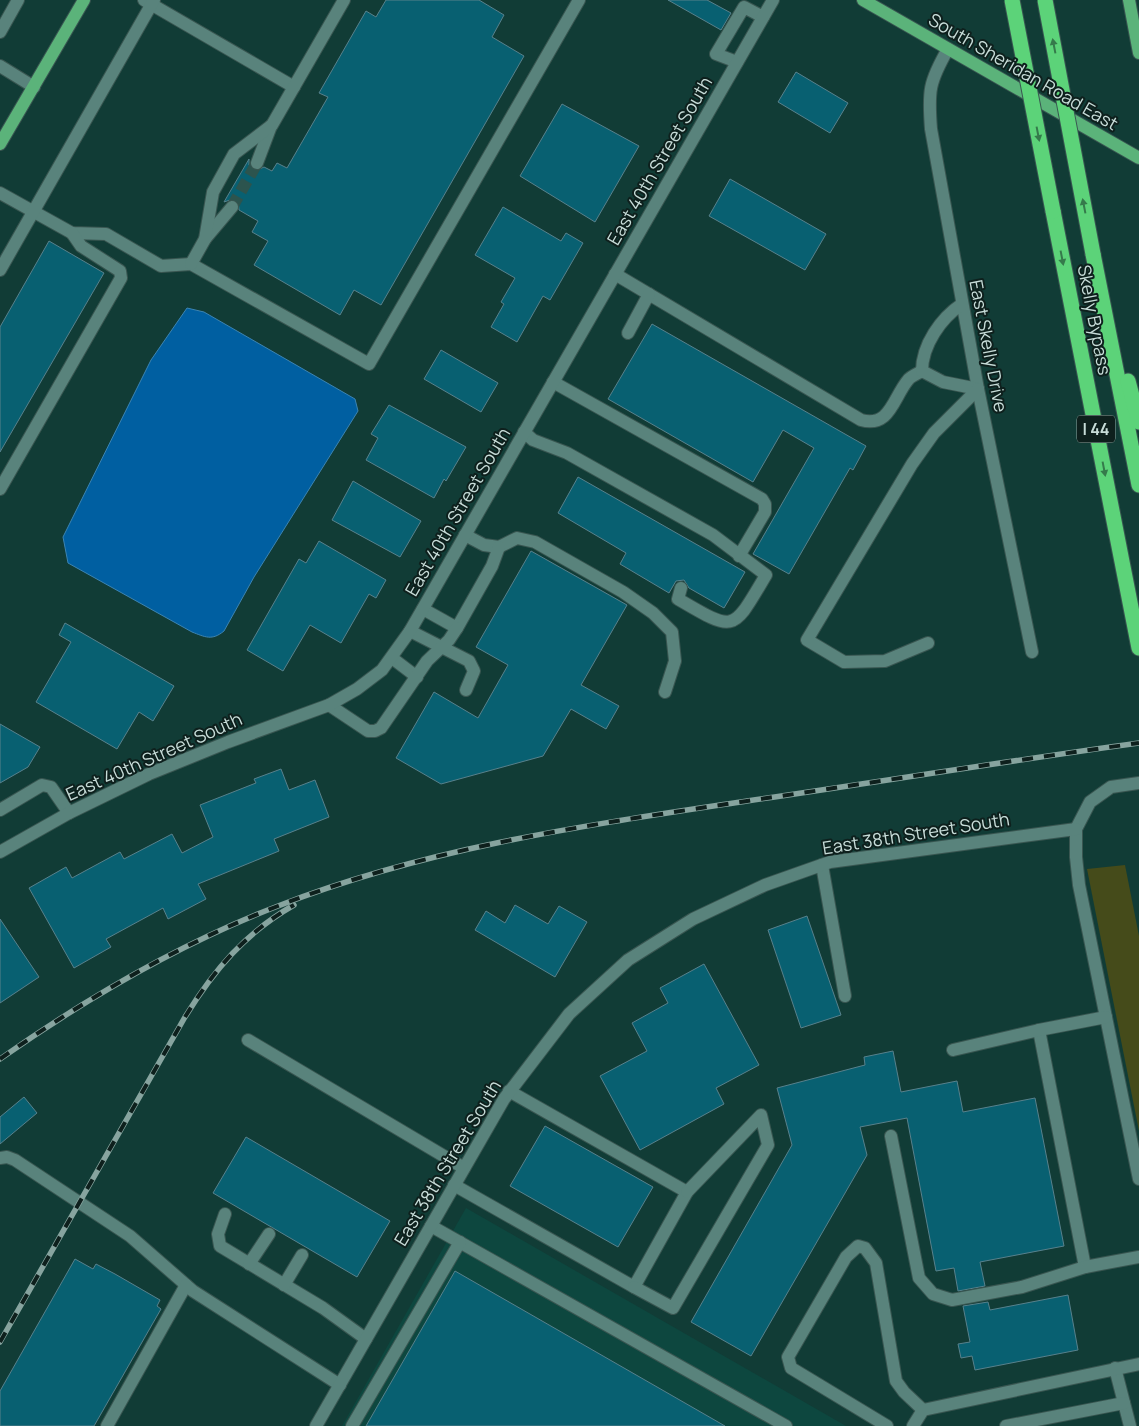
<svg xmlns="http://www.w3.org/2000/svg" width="1139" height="1426" viewBox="0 0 1139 1426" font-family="Manrope,sans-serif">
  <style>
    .built { fill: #0d473f }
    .green { fill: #454b1a }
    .water { fill: #005fa1; stroke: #3c84b2 }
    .building { fill: #086071; stroke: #58818c }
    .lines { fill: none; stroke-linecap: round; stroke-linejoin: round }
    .minor-tunnel { stroke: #2c544e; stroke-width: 12; stroke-dasharray: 12 6; stroke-linecap: butt }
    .minor-casing { stroke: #395651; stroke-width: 14 }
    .major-casing { stroke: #395651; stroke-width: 14 }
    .highway-casing { stroke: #395651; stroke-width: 17 }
    .minor { stroke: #59837c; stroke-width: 12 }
    .major { stroke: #5bb37a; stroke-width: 12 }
    .highway { stroke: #5cd379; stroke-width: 15 }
    .rail-casing { stroke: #87a49f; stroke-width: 5.5 }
    .rail { stroke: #0e201d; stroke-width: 4; stroke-dasharray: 11; stroke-linecap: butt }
    .highway-bridge-casing { stroke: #395651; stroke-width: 17; stroke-linecap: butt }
    .highway-bridge { stroke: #5cd379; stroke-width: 15 }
    .oneway { fill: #357a4b }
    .labels { text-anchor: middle; stroke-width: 4; stroke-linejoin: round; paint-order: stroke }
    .shield { fill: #0e201d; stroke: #90a4a0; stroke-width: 1 }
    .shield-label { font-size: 16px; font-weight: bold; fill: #c7dcd8 }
    .street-label { font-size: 18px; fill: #c7dcd8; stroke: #0e201d }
  </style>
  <rect width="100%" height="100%" fill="#113c36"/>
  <polygon class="built" points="466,1208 846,1426 342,1426"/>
  <polygon class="green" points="1125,865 1139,936 1139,1131 1087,869"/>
  <path class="water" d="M187 308 204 312 355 399 358 411 254 577 224 631C212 641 205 637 192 632L68 563 63 537 151 360Z"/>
  <g class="building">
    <polygon points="386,0 479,0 504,15 492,37 524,56 381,305 354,290 340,315 254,265 268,241 252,232 258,221 239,210 238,201 233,199 224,202 249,159 249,165 255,171 264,167 272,171 277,163 287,168 328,97 319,93 366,11 376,17"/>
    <polygon points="668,0 707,0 731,13 721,30"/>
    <polygon points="796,72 848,103 830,133 778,102"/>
    <polygon points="562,104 639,146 595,222 520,176"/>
    <polygon points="730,179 826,234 805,270 709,216"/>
    <polygon points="503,207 561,241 566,233 583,243 550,300 543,296 517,342 491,327 504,304 501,302 515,278 475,255"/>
    <polygon points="49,241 104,273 0,452 0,327"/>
    <polygon points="652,324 866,446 853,470 850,468 789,574 753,554 814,448 783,430 753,482 608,399"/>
    <polygon points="441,350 498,383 481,412 424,379"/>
    <polygon points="389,405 466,447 446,481 444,479 434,498 366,460 378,438 371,434"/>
    <polygon points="578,477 745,572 724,608 689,588 684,580 676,581 669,593 620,564 626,553 558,513"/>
    <polygon points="353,481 421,521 400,557 332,520"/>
    <polygon points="319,541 386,580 376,598 369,594 341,643 310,625 283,671 247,650 299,559 306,563"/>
    <polygon points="531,551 627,605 581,685 619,706 606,729 571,709 543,756 441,784 396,758 434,692 478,718 508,665 476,647"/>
    <polygon points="65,623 174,686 153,721 139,712 117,749 36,702 71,642 59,635"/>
    <polygon points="0,724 40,747 28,767 0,783"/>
    <polygon points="281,769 289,790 315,780 329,817 274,839 279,851 198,884 206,899 168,919 163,908 106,939 111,947 74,968 29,888 66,867 72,878 120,852 124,859 172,834 182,853 213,837 200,805 256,783 254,779"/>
    <polygon points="515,905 548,924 559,906 587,922 555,977 475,930 486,911 505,923"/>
    <polygon points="807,916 841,1015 801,1028 768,930"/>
    <polygon points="0,919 39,977 0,1003"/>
    <polygon points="704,964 759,1065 716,1088 724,1104 640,1150 600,1076 647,1051 632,1023 668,1003 660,988"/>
    <polygon points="893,1051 901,1092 957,1081 963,1112 1035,1098 1064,1246 980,1262 985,1286 958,1291 954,1268 936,1271 907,1118 860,1127 867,1155 751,1356 691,1322 792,1145 777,1088 865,1065 864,1057"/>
    <polygon points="24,1097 37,1113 0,1144 0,1117"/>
    <polygon points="545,1126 653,1187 618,1247 510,1186"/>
    <polygon points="246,1137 390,1221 357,1277 213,1193"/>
    <polygon points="75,1259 93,1269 96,1264 115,1274 160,1300 157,1306 161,1309 94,1426 0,1426 0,1391"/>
    <polygon points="455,1271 725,1426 366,1426"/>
    <polygon points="1068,1295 1078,1350 975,1370 972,1356 961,1358 958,1344 970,1342 963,1306 988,1302 990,1310"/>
  </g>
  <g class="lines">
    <polyline class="minor-tunnel" points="232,207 257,163"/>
    <g class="minor-casing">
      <g id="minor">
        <polyline points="144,0 294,87"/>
        <polyline points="0,32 18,0"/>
        <path d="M948 49C929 82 928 91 931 129L978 389 1032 652"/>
        <polyline points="737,62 716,54 744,7 763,17"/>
        <polyline points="0,66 34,87"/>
        <polyline points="257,163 271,126"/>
        <polyline points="0,193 72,233 106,234 161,266 191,264 369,364 579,0"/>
        <polyline points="205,239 232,207"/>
        <polyline points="191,264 205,239 213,192 234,154 272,125 344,0"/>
        <polyline points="0,270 154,0"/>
        <path d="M615 274 861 420C890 428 893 398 908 380 911 376 917 374 922 371"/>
        <path d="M962 304C941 318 922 345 922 371L943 382 978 389"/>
        <polyline points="628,333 649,294"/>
        <polyline points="553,382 762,499 765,504 765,512 739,556"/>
        <path d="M524 432 533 440 567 453 713 535 766 575C732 632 736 633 678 599L681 588"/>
        <polyline points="0,489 121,278 120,271 81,246 72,233"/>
        <polyline points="465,535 484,545 499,547 517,538 535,542 623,592 653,613 672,632 675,661 665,692"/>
        <polyline points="423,609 457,628 492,566 499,547"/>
        <polyline points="410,631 469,661 474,671 466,690"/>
        <polyline points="928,643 885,661 844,662 807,640 912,464 934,433 978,389"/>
        <polyline points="392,658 417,677"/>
        <polyline points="329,705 368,731 375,731 381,728 427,661 449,640 457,628"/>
        <polyline points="1139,783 1111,787 1090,802 1076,829 1076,857 1079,885 1139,1179"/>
        <polyline points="0,810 42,785 51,787 69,813"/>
        <polyline points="0,852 69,813 149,774 228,742 329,705 357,689 382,670 410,631 773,0"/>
        <polyline points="822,865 845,996"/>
        <polyline points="1039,1030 1085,1267"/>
        <polyline points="248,1040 464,1168"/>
        <polyline points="953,1050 1039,1030 1106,1017"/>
        <polyline points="891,1136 919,1278 933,1294 952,1300 1022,1287 1085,1267 1139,1257"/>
        <polyline points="0,1158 7,1157 15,1160 130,1236 193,1291 340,1385"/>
        <polyline points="454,1185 634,1287 687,1192 509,1091"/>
        <polyline points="225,1214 218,1234 220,1246 323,1308 366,1339"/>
        <polyline points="431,1226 786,1426"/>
        <polyline points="249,1264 269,1234"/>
        <polyline points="284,1285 302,1255"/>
        <polyline points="634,1287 673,1308 768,1145 761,1115 687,1192"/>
        <polyline points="1115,1368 1130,1426"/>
        <polyline points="107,1426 186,1285"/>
        <polyline points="316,1426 504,1099 569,1014 628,960 693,919 765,885 830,862 1076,829"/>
        <polyline points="352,1426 460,1242"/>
        <polyline points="887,1426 791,1368 788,1357 846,1257 858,1246 865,1248 876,1263 896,1381 904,1392 923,1410"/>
        <polyline points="913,1426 923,1410 1139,1364"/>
        <polyline points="1006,1426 1124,1403"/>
      </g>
    </g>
    <g class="major-casing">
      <g id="major">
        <polyline points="863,0 1139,158"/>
        <polyline points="1129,0 1139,53"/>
        <polyline points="0,144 84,0"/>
      </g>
    </g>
    <g class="highway-casing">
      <g id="highway">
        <polyline points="1053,211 1139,648"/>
        <polyline points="1093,254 1139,485"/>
        <polyline points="1128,381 1139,422"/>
      </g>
    </g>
    <use href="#minor" class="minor"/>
    <use href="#major" class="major"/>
    <use href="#highway" class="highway"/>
    <g class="rail-casing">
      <g id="rail">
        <path d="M0 1059C87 998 179 944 278 906 429 847 588 825 747 801 877 782 1008 761 1139 743"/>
        <path d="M0 1342 185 1017C214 970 245 933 294 905"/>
      </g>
    </g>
    <use href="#rail" class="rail"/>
    <g class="highway-bridge-casing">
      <g id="highway-bridge">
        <polyline points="1012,0 1053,211"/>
        <polyline points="1045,0 1093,254"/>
      </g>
    </g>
    <use href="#highway-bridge" class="highway-bridge"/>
  </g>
  <defs><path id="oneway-solid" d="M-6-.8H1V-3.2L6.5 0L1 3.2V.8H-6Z" transform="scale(1.25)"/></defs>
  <g class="oneway">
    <use href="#oneway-solid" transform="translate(1054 46) rotate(-101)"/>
    <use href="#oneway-solid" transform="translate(1038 134) rotate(79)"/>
    <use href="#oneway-solid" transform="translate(1084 206) rotate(-101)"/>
    <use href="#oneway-solid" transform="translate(1062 258) rotate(79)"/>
    <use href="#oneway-solid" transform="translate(1104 469) rotate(79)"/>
  </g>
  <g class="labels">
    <rect class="shield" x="1077" y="415.5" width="38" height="27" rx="4"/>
    <g class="shield-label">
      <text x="1096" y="435">I 44</text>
    </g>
    <g class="street-label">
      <text transform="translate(1023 72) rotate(30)" y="6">South Sheridan Road East</text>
      <text transform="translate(660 161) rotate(-60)" y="6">East 40th Street South</text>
      <text transform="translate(1094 320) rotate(79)" y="6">Skelly Bypass</text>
      <text transform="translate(988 346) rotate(79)" y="6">East Skelly Drive</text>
      <text transform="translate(458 512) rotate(-60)" y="6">East 40th Street South</text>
      <text transform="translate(154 757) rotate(-24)" y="6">East 40th Street South</text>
      <text transform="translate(916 834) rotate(-9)" y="6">East 38th Street South</text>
      <text transform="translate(448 1163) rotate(-59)" y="6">East 38th Street South</text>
    </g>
  </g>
</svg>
